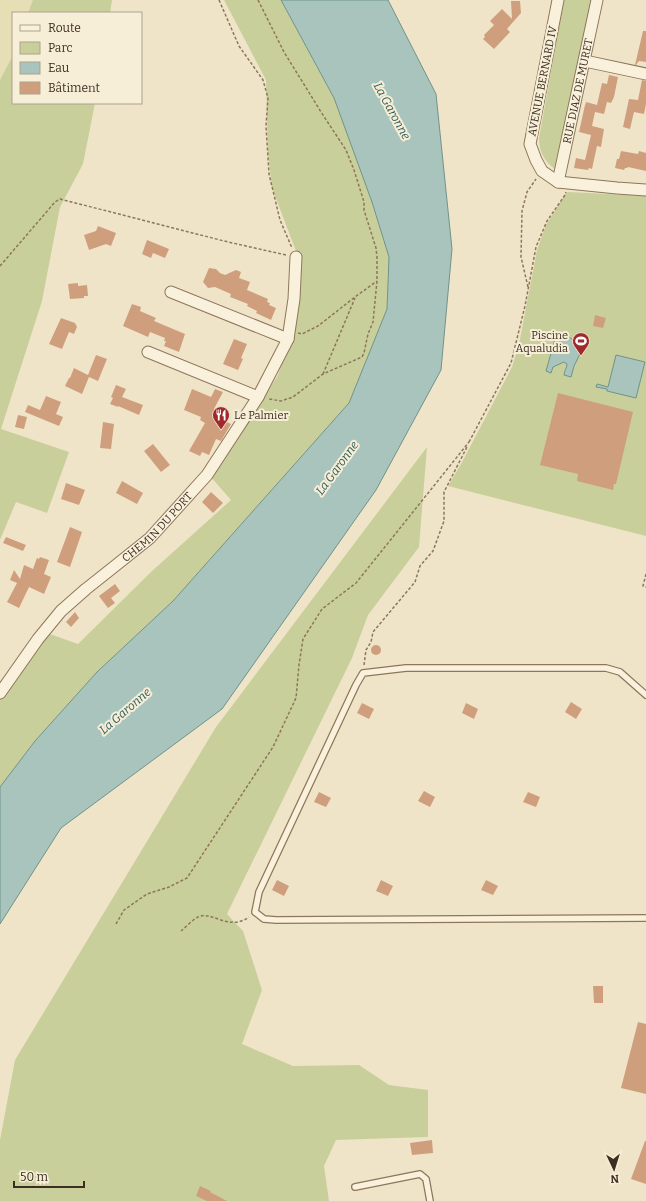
<svg xmlns="http://www.w3.org/2000/svg" width="646" height="1201" viewBox="0 0 646 1201" font-family="Bitter,serif">
  <style>
    .farmland { fill: #e6deb5 }
    .green { fill: #c9cf9b }
    .water { fill: #a9c4bc; stroke: #6f938a }
    .building { fill: #cf9f7d }
    .lines { fill: none; stroke-linecap: round; stroke-linejoin: round }
    .lane-casing { stroke: #8d765c; stroke-width: 8 }
    .street-casing { stroke: #8d765c; stroke-width: 13 }
    .path { stroke: #8d765c; stroke-width: 1.5; stroke-dasharray: 3 2; stroke-linecap: butt }
    .lane { stroke: #faf1dc; stroke-width: 5.5 }
    .street { stroke: #faf1dc; stroke-width: 11 }
    .labels { text-anchor: middle; stroke-width: 4; stroke-linejoin: round; paint-order: stroke }
    .street-label { font-size: 11px; fill: #3d2e20; stroke: #f7eed8 }
    .poi-label { font-size: 11px; fill: #3d2e20; stroke: #f7eed8; text-anchor: end }
    .water-label { font-size: 12px; font-style: italic; fill: #2f5d5a; stroke: #f7eed8 }
  </style>
  <rect width="100%" height="100%" fill="#f0e4c8"/>
  <polygon class="farmland" points="0,0 33,0 28,13 13,13 13,55 0,80"/>
  <g class="green">
    <polygon points="33,0 112,0 110,13 28,13"/>
    <polygon points="224,0 281,0 334,98 372,202 389,257 387,309 349,403 173,601 97,672 35,741 0,787 0,695 47,633 78,644 152,571 231,500 210,476 235,444 278,375 294,326 299,259 272,188 268,153 266,80"/>
    <path d="M564 0H593L555 169C544 161 539 152 539 138Z"/>
    <polygon points="13,55 13,103 95,103 83,164 60,207 42,301 1,429 69,452 47,513 16,502 0,540 0,80"/>
    <polygon points="569,192 646,196 646,536 448,486 461,464 512,367 519,344 537,250 546,225 566,193"/>
    <polygon points="427,447 419,547 368,615 352,658 227,914 243,931 262,990 242,1044 293,1066 359,1065 389,1085 428,1090 428,1137 336,1140 324,1166 329,1201 0,1201 0,1140 15,1060 216,727"/>
  </g>
  <g class="water">
    <polygon points="281,0 388,0 436,94 452,249 441,370 376,490 222,709 61,828 0,924 0,787 35,741 97,672 173,601 349,403 387,309 389,257 372,202 334,98"/>
    <path d="M562 335 567 336 572 339 581 348V352L574 366 571 377 564 375C564 371 567 368 567 364L564 362 553 367 551 373 546 371 555 339 558 340 561 339V336Z"/>
    <polygon points="616,355 645,362 636,398 607,391 607,389 596,387 597,384 608,387"/>
  </g>
  <g class="building">
    <polygon points="511,1 520,1 521,13 507,29 510,32 494,49 483,39 485,37 484,35 494,25 490,21 502,9 512,19"/>
    <polygon points="643,31 646,31 646,62 639,61 636,65 635,65"/>
    <polygon points="609,75 618,77 614,97 611,103 607,102 604,114 595,112 592,126 604,129 601,147 597,146 592,169 589,168 588,170 574,168 576,158 585,160 591,135 579,132 585,105 585,106 586,102 597,105 602,83 607,84"/>
    <polygon points="642,80 646,81 646,104 644,114 634,112 630,129 623,127 629,99 638,100"/>
    <polygon points="621,151 638,154 639,151 646,153 646,171 628,167 627,168 625,168 624,170 615,168 617,159 619,159"/>
    <polygon points="98,226 116,233 111,246 106,244 89,250 84,235 96,231"/>
    <polygon points="147,240 169,249 165,258 153,253 151,258 142,254"/>
    <polygon points="209,268 216,269 220,273 225,275 236,270 241,272 239,278 250,282 247,290 268,299 267,302 270,303 269,305 276,308 271,320 256,313 257,311 247,306 248,304 230,297 231,294 215,287 208,288 203,282"/>
    <polygon points="78,283 78,286 87,285 88,296 84,296 84,298 70,299 68,284"/>
    <polygon points="132,304 141,307 140,311 156,318 154,321 185,334 179,352 164,346 166,341 164,341 165,338 150,332 148,337 123,326"/>
    <polygon points="595,315 606,318 603,328 593,326"/>
    <polygon points="61,318 75,323 77,327 74,334 69,332 62,349 49,344"/>
    <polygon points="234,339 247,344 241,358 243,359 238,370 223,364"/>
    <polygon points="96,355 107,359 98,381 89,377 82,394 65,386 69,378 70,378 74,368 88,375"/>
    <polygon points="116,385 126,389 122,397 143,405 139,415 118,406 118,407 110,404 113,398 111,397"/>
    <polygon points="192,389 211,397 215,389 223,392 214,409 218,411 215,417 231,424 221,441 216,439 209,455 202,452 200,456 189,451 205,423 200,420 201,417 184,410"/>
    <polygon points="558,393 633,412 616,484 614,484 613,490 577,481 578,474 540,465"/>
    <polygon points="46,396 61,402 56,414 63,417 59,426 25,412 28,405 40,410"/>
    <polygon points="18,415 27,417 24,429 15,427"/>
    <polygon points="103,422 114,424 111,449 100,448"/>
    <polygon points="153,444 170,465 161,472 144,451"/>
    <polygon points="122,481 143,493 137,504 116,493"/>
    <polygon points="66,483 85,490 79,505 61,499"/>
    <polygon points="211,492 223,503 213,513 202,502"/>
    <polygon points="70,527 82,532 70,567 57,562"/>
    <polygon points="6,537 26,545 23,551 3,543"/>
    <polygon points="40,557 49,560 44,574 51,577 44,594 29,587 19,608 7,602 17,583 10,580 14,570 20,579 24,565 33,569 37,558 39,559"/>
    <polygon points="115,584 120,591 111,598 115,603 108,608 99,596"/>
    <polygon points="75,612 79,618 71,627 66,622"/>
    <circle cx="376" cy="650" r="5"/>
    <polygon points="571,702 582,709 576,719 565,712"/>
    <polygon points="362,703 374,709 369,719 357,713"/>
    <polygon points="466,703 478,709 474,719 462,713"/>
    <polygon points="424,791 435,797 430,807 418,801"/>
    <polygon points="319,792 331,798 326,807 314,802"/>
    <polygon points="528,792 540,797 536,807 523,802"/>
    <polygon points="277,880 289,886 284,896 272,890"/>
    <polygon points="381,880 393,886 388,896 376,891"/>
    <polygon points="486,880 498,886 493,895 481,890"/>
    <polygon points="593,986 603,986 603,1003 594,1003"/>
    <polygon points="638,1022 646,1024 646,1094 621,1088"/>
    <polygon points="432,1140 433,1153 412,1155 410,1143"/>
    <polygon points="645,1141 646,1141 646,1184 631,1179"/>
    <polygon points="200,1186 211,1191 210,1192 227,1201 207,1201 196,1196"/>
  </g>
  <g class="lines">
    <g class="lane-casing">
      <g id="lane">
        <polyline points="646,695 620,672 606,668 406,668 363,673 356,685 259,892 255,912 264,919 276,920 646,918"/>
        <polyline points="355,1187 420,1174 426,1179 430,1201"/>
      </g>
    </g>
    <g class="street-casing">
      <g id="street">
        <polyline points="558,0 530,144 536,160 542,171 558,182 617,188 646,190"/>
        <polyline points="585,61 646,74"/>
        <path id="s1" d="M558 182 597 0"/>
        <polyline points="171,292 288,339"/>
        <polyline points="148,352 258,397"/>
        <path id="s2" d="M0 693 38 639 61 611 86 589 115 566 150 538 207 475 258 397 288 339 294 299 296 257"/>
      </g>
    </g>
    <g class="path">
      <polyline points="219,0 239,46 263,80 268,98 266,126 269,174 280,220 292,248"/>
      <polyline points="258,0 284,52 321,112 346,150 354,170 364,202 364,210 376,248 377,257 377,281 373,322 368,334 364,353 362,357 323,374 293,397 281,401 269,399"/>
      <polyline points="0,266 55,202 60,199 228,242 286,255"/>
      <polyline points="528,287 521,257 522,211 527,192 536,179"/>
      <polyline points="298,333 302,334 318,326 355,297 377,281"/>
      <polyline points="323,374 355,298"/>
      <polyline points="469,442 511,363 525,306 536,247 547,221 565,195 566,192"/>
      <polyline points="646,574 643,586 646,587"/>
      <polyline points="364,665 366,650 371,642 373,632 415,582 420,566 433,551 444,521 444,492 467,447"/>
      <polyline points="116,924 124,910 147,894 169,887 187,878 273,747 296,698 299,665 303,639 322,609 356,583 469,442"/>
      <path d="M181 931C186 927 192 920 198 917 212 910 228 932 249 917"/>
    </g>
    <use href="#lane" class="lane"/>
    <use href="#street" class="street"/>
  </g>
  <defs>
    <g id="stadium-pin" transform="scale(0.9)"><path d="M0 17L-7.5 6A9.5 9.5 0 1 1 7.5 6Z" fill="#9e2a2b" stroke="#f7eed8"/><path d="M0-5a6.5 5 0 1 0 0 10a6.5 5 0 1 0 0-10ZM-3.5-1.8h7v3.6h-7Z" fill="#fff"/></g>
    <g id="restaurant-pin" transform="scale(0.9)"><path d="M0 17L-7.5 6A9.5 9.5 0 1 1 7.5 6Z" fill="#9e2a2b" stroke="#f7eed8"/><path d="M-5-6h1v4h1v-4h1v4h1v-4h1v5L-1.5 .5V6h-2V.5L-5-1ZM5-6V6H3V1.5H1.5Q1.5-4 5-6Z" fill="#fff"/></g>
  </defs>
  <g fill-rule="evenodd">
    <use href="#stadium-pin" x="581" y="341"/>
    <use href="#restaurant-pin" x="221" y="415"/>
  </g>
  <g class="labels">
    <g class="street-label">
      <text transform="translate(542 81) rotate(-79)" y="4">AVENUE BERNARD IV</text>
      <text dy="4" stroke="none"><textPath href="#s1" startOffset="93">RUE DIAZ DE MURET</textPath></text>
      <text dy="4" stroke="none"><textPath href="#s2" startOffset="230">CHEMIN DU PORT</textPath></text>
    </g>
    <g class="poi-label">
      <text x="568" y="339">Piscine<tspan x="568" dy="13">Aqualudia</tspan></text>
      <text x="234" y="419" text-anchor="start">Le Palmier</text>
    </g>
    <g class="water-label">
      <text transform="translate(392 111) rotate(61)" y="4">La Garonne</text>
      <text transform="translate(337 468) rotate(-54)" y="4">La Garonne</text>
      <text transform="translate(125 711) rotate(-41)" y="4">La Garonne</text>
    </g>
  </g>
  <rect x="12" y="12" width="130" height="92" fill="#f7eed8" stroke="#ada18e"/>
  <rect x="20" y="25" width="20" height="6" fill="#faf1dc" stroke="#ada18e"/>
  <text x="48" y="32" font-size="12" fill="#3d2e20">Route</text>
  <rect x="20" y="42" width="20" height="12" fill="#c9cf9b" stroke="#ada18e"/>
  <text x="48" y="52" font-size="12" fill="#3d2e20">Parc</text>
  <rect x="20" y="62" width="20" height="12" fill="#a9c4bc" stroke="#ada18e"/>
  <text x="48" y="72" font-size="12" fill="#3d2e20">Eau</text>
  <rect x="20" y="82" width="20" height="12" fill="#cf9f7d" stroke="#ada18e"/>
  <text x="48" y="92" font-size="12" fill="#3d2e20">Bâtiment</text>
  <g transform="translate(614 1169) rotate(176)" stroke="#f7eed8" stroke-width="3" paint-order="stroke">
  <path d="M0-3L7 15L0 10L-7 15Z" fill="#3d2e20"/>
  <text y="-6" font-size="11" font-weight="bold" text-anchor="middle" fill="#3d2e20">N</text>
  </g>
  <path d="M14 1181v6h70v-6" fill="none" stroke="#3d2e20" stroke-width="2"/>
  <text x="20" y="1181" font-size="12" fill="#3d2e20" stroke="#f7eed8" stroke-width="3" paint-order="stroke">50 m</text>
</svg>
